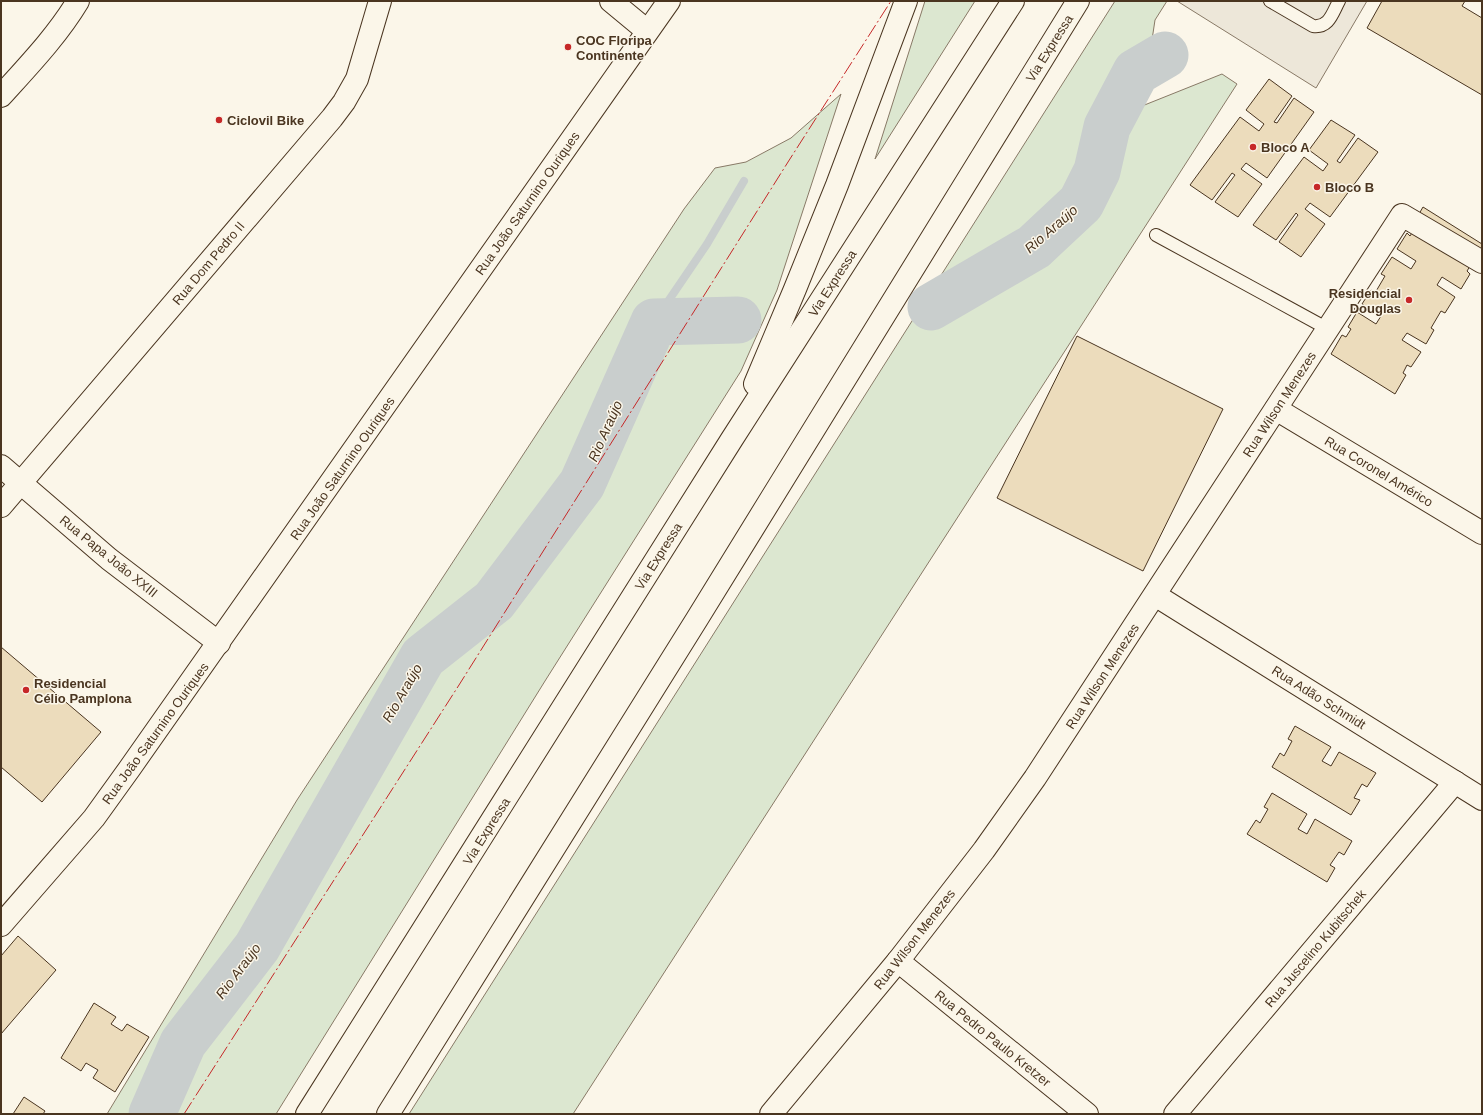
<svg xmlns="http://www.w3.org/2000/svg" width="1483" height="1115" viewBox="0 0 1483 1115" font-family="Helvetica,sans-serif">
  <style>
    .green { fill: #dce7d0; stroke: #887966 }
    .parking { fill: #ede7d9; stroke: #887966 }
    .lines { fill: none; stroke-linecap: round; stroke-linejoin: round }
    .stream { stroke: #c9cecd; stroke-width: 8 }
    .river { stroke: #c9cecd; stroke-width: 47 }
    .building { fill: #ecdcbc; stroke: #4a3520 }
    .lane-casing { stroke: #4a3520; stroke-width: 14 }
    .street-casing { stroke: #4a3520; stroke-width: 24 }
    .highway-casing { stroke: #4a3520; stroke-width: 24 }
    .lane { stroke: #fbf6e9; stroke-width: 12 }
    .street { stroke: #fbf6e9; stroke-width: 22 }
    .highway { stroke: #fbf6e9; stroke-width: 22 }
    .power { stroke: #c62828; stroke-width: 1; stroke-dasharray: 14 3 2 3; stroke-linecap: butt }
    .poi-dot { fill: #c62828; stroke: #fbf6e9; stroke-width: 1.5 }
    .labels { text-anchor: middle; stroke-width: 3; stroke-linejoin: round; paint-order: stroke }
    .poi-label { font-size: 13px; font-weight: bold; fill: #4a3520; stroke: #fbf6e9; text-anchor: start }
    .street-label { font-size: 13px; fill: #4a3520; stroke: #fbf6e9 }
    .water-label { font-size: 14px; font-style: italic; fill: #4a3520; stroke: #fbf6e9 }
  </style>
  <rect width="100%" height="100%" fill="#fbf6e9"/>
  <g class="green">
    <polygon points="925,1 975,1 875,159"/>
    <polygon points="1115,1 1167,1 1155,20 1142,106 1222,74 1237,84 573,1114 409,1114"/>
    <polygon points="841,94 777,290 741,371 545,681 276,1114 107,1114 297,800 684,209 715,168 746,162 791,138"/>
  </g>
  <polygon class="parking" points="1177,1 1367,1 1316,88"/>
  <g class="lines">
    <polyline class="stream" points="654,322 707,244 744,181"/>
    <g class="river">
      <polyline points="931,307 1034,247 1081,203 1097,171 1107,127 1136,72 1165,55"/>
      <polyline points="152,1114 183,1043 257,947 423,657 494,601 582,484 654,322 738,320"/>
    </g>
  </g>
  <g class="building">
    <polygon points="1382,1 1465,1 1462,6 1482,18 1482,95 1367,28"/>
    <polygon points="1269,79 1292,96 1274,122 1277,123 1294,98 1314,112 1267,178 1246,163 1241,169 1262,184 1238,217 1215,202 1235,175 1232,173 1212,200 1190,185 1240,117 1259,131 1264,124 1246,110"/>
    <polygon points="1331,120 1355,135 1337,161 1340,163 1358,138 1378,152 1330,217 1310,203 1305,209 1325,224 1301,257 1279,242 1298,215 1296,213 1276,240 1253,225 1304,157 1323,171 1328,164 1309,150"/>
    <polygon points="1423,207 1482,244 1482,255 1472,263 1467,271 1470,274 1461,289 1442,277 1437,285 1455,297 1445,313 1441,311 1431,328 1434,330 1426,344 1407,333 1402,340 1421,352 1411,367 1407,365 1403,373 1406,375 1395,394 1331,354 1342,335 1346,337 1351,329 1348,327 1357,312 1376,324 1381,316 1362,304 1371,290 1375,293 1385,276 1381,274 1392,257 1411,269 1416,261 1397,249 1407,233 1410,236 1415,228 1412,226"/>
    <polygon points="1077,336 1223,409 1143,571 997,498"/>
    <polygon points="1,647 101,732 42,802 1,767"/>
    <polygon points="1295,726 1331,747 1322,761 1331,766 1339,752 1376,773 1367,787 1362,784 1354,798 1360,800 1351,815 1272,767 1280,753 1284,756 1292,741 1288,739"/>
    <polygon points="1272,793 1307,814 1298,829 1307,834 1315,819 1352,841 1344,855 1339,852 1330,865 1335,868 1327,882 1247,834 1256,820 1260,823 1268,809 1264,807"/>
    <polygon points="18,936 56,970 1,1034 1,956"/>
    <polygon points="94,1003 116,1017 111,1024 122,1031 127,1024 149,1037 115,1092 93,1078 98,1070 86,1063 81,1071 61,1058"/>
    <polygon points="24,1097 45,1111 43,1114 13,1114"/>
  </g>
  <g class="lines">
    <g class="lane-casing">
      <g id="lane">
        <path d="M1270 1 1313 26C1329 28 1332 14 1339 1"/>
        <polyline points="1156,235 1328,329"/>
      </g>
    </g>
    <g class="street-casing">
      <g id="street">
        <polyline points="611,1 640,25"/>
        <path d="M1 96C28 66 57 36 78 1"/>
        <polyline points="1276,409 1482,533"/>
        <polyline points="1,466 109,559 219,643"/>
        <polyline points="1,506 332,118 344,102 357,79 380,1"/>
        <polyline points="1155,595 1482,799"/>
        <polyline points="1,925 94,818 130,768 669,1"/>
        <polyline points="898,961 1087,1114"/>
        <polyline points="771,1114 898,961 984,850 1035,778 1402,215 1482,262"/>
        <polyline points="1175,1114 1455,782"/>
      </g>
    </g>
    <g class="highway-casing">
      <g id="highway">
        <polyline points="755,384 795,289 837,185 906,1"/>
        <polyline points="307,1114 732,439 1013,1"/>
        <polyline points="388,1114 697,619 1078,1"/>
      </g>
    </g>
    <use href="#lane" class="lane"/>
    <use href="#street" class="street"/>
    <use href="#highway" class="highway"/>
    <polyline class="power" points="184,1114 459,685 788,162 891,1"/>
  </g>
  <g class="poi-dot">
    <circle cx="568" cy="47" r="4"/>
    <circle cx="219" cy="120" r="4"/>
    <circle cx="1253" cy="147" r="4"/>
    <circle cx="1317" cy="187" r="4"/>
    <circle cx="1409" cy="300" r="4"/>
    <circle cx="26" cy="690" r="4"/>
  </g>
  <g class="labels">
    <g class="poi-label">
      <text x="576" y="45">COC Floripa<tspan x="576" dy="15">Continente</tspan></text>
      <text x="227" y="125">Ciclovil Bike</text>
      <text x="1261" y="152">Bloco A</text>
      <text x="1325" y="192">Bloco B</text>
      <text x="1401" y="298" text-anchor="end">Residencial<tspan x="1401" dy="15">Douglas</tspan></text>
      <text x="34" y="688">Residencial<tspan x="34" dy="15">Célio Pamplona</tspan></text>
    </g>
    <g class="street-label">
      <text transform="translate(1049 48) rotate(-58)" y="5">Via Expressa</text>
      <text transform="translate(527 203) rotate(-55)" y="5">Rua João Saturnino Ouriques</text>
      <text transform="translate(208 263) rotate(-50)" y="5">Rua Dom Pedro II</text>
      <text transform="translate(832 283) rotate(-57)" y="5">Via Expressa</text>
      <text transform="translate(1279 404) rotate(-57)" y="5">Rua Wilson Menezes</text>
      <text transform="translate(342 468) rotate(-55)" y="5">Rua João Saturnino Ouriques</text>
      <text transform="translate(1379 471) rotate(31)" y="5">Rua Coronel Américo</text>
      <text transform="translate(109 556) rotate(39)" y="5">Rua Papa João XXIII</text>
      <text transform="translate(658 556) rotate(-58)" y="5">Via Expressa</text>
      <text transform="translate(1102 676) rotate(-57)" y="5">Rua Wilson Menezes</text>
      <text transform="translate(1319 697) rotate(32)" y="5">Rua Adão Schmidt</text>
      <text transform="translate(155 733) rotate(-54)" y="5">Rua João Saturnino Ouriques</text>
      <text transform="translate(486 831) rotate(-58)" y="5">Via Expressa</text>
      <text transform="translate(914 939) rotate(-52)" y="5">Rua Wilson Menezes</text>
      <text transform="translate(1315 948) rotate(-50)" y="5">Rua Juscelino Kubitschek</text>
      <text transform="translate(993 1038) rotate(39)" y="5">Rua Pedro Paulo Kretzer</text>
    </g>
    <g class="water-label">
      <text transform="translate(1051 229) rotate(-41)" y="5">Rio Araújo</text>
      <text transform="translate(605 431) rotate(-66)" y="5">Rio Araújo</text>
      <text transform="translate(402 693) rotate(-60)" y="5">Rio Araújo</text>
      <text transform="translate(238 971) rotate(-53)" y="5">Rio Araújo</text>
    </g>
  </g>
  <rect width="1483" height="1115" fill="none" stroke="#4a3520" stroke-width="4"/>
</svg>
